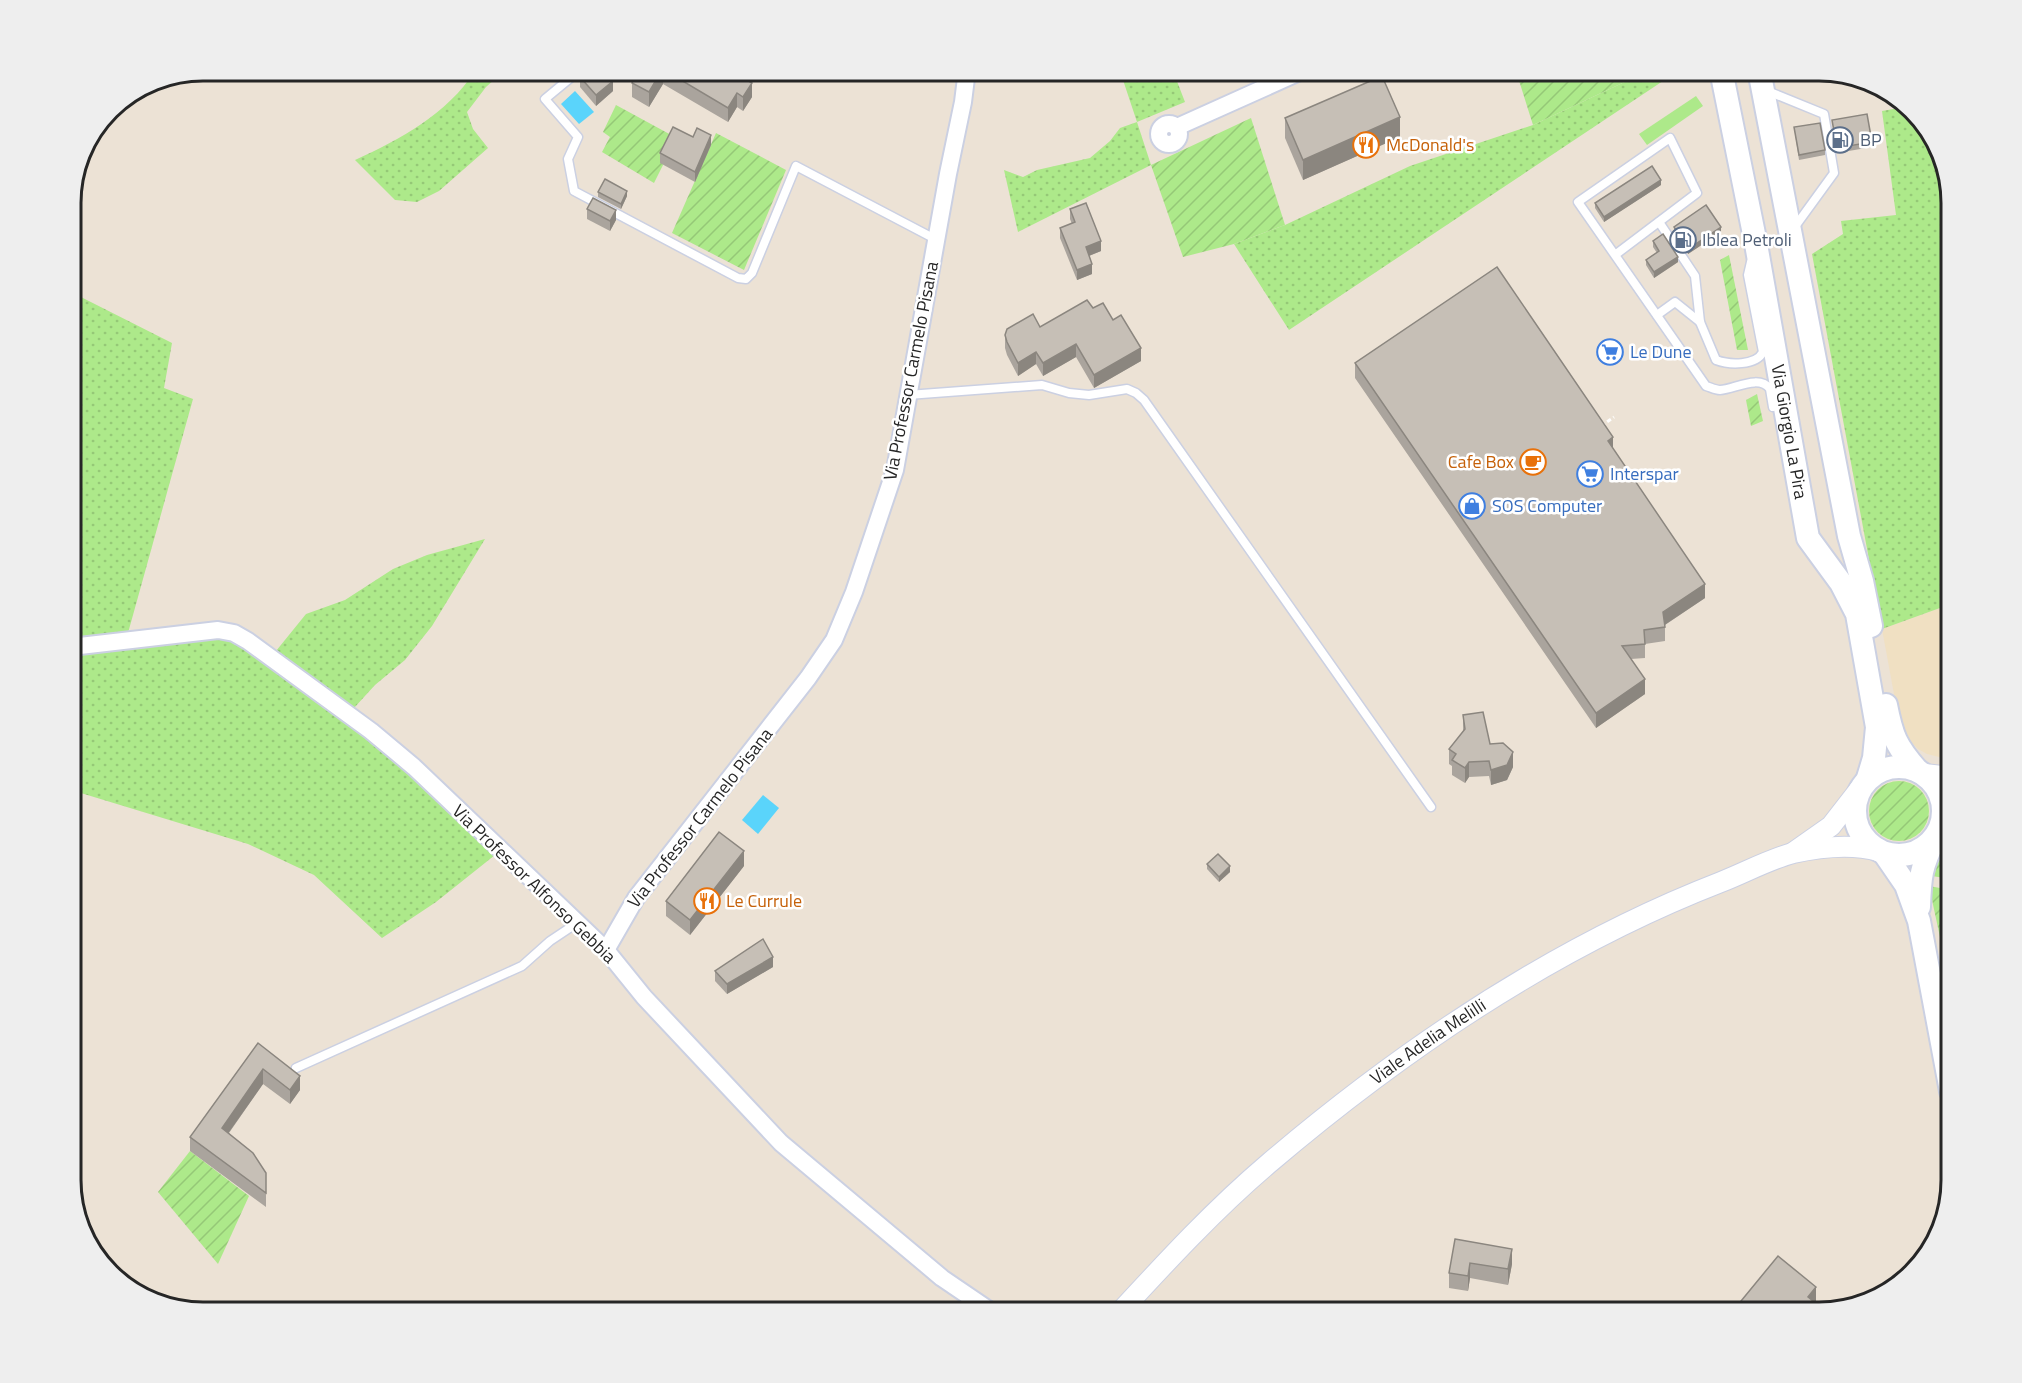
<svg xmlns="http://www.w3.org/2000/svg" width="2022" height="1383" viewBox="0 0 2022 1383" font-family="'Titillium Web',sans-serif">
  <style>
    .education { fill: #f0e0c2 }
    .grass { fill: url(#grass-dots) }
    .park { fill: #ade98a }
    .garden { fill: url(#garden-furrows) }
    .water { fill: #5ad4fb }
    .lines { fill: none; stroke-linecap: round; stroke-linejoin: round }
    .service-casing { stroke: #cbd0e2; stroke-width: 11 }
    .minor-casing { stroke: #cbd0e2; stroke-width: 20 }
    .tertiary-casing { stroke: #cbd0e2; stroke-width: 22 }
    .secondary-casing { stroke: #cbd0e2; stroke-width: 26 }
    .path { stroke: #fff; stroke-width: 3; stroke-dasharray: 4.5 3; stroke-linecap: butt }
    .service { stroke: #fff; stroke-width: 8 }
    .minor { stroke: #fff; stroke-width: 16 }
    .tertiary { stroke: #fff; stroke-width: 20 }
    .secondary { stroke: #fff; stroke-width: 22 }
    .wall { fill: #aaa49d }
    .shaded-wall { fill: #8b867f }
    .building { fill: #c6bfb6; stroke: #8b867f; stroke-width: 1.5 }
    .labels { text-anchor: middle; stroke-width: 5; stroke-linejoin: round; paint-order: stroke }
    .service-label { font-size: 18px; fill: #4e5e75; stroke: #fff; text-anchor: start }
    .food-label { font-size: 18px; fill: #c56008; stroke: #fff; text-anchor: start }
    .shop-label { font-size: 18px; fill: #366cbe; stroke: #fff; text-anchor: start }
    .street-label { font-size: 18px; fill: #262626; stroke: #fff }
    .rim { fill: none; stroke: #262626; stroke-width: 3 }
  </style>
  <defs>
    <pattern id="grass-dots" width="8" height="8" patternUnits="userSpaceOnUse" patternTransform="scale(1.5)"><rect width="8" height="8" fill="#ade98a"/><path d="M2 2h.1M6 6h.1" fill="none" stroke="#95c877" stroke-width="1.8" stroke-linecap="round"/></pattern>
    <pattern id="garden-furrows" width="10" height="10" patternUnits="userSpaceOnUse" patternTransform="scale(1.5)"><rect width="10" height="10" fill="#ade98a"/><path d="M-1 1l2-2M0 10L10 0M9 11l2-2" fill="none" stroke="#95c877"/></pattern>
  </defs>
  <rect width="100%" height="100%" fill="#ece2d5"/>
  <polygon class="education" points="1951,604 1951,760 1927,754 1918,749 1901,732 1882,629"/>
  <g class="grass">
    <path d="M475 71H504L486 87 467 112 473 129 488 148 439 191 417 202 395 200 355 160C401 139 447 114 475 71Z"/>
    <polygon points="1120,71 1173,71 1185,102 1137,122 1151,165 1018,232 1004,170 1023,177 1037,170 1090,158 1110,141 1120,128 1137,122"/>
    <polygon points="1648,71 1678,71 1289,330 1234,244 1285,225 1410,166 1533,125"/>
    <polygon points="1905,107 1938,144 1951,208 1951,604 1882,629 1812,254 1843,234 1841,221 1896,215 1882,111"/>
    <polygon points="71,292 172,343 164,388 193,399 128,633 71,640"/>
    <polygon points="485,539 432,626 405,660 375,685 354,708 276,651 306,614 345,600 393,569 427,555"/>
    <polygon points="211,637 236,641 315,697 379,748 445,807 495,855 436,902 382,938 314,875 248,844 71,790 71,654"/>
  </g>
  <polygon class="park" points="1696,96 1703,106 1647,145 1639,134"/>
  <g class="garden">
    <polygon points="1516,71 1516,70 1648,71 1533,125"/>
    <polygon points="616,105 673,136 663,165 654,183 602,152 610,137 603,132"/>
    <polygon points="1251,118 1285,225 1234,244 1183,257 1151,165"/>
    <polygon points="716,133 786,170 744,270 672,233"/>
    <polygon points="1729,255 1748,350 1737,350 1720,260"/>
    <polygon points="1757,394 1763,421 1751,426 1746,400"/>
    <circle cx="1899" cy="811" r="30"/>
    <polygon points="1951,844 1951,879 1932,876 1937,864"/>
    <polygon points="1929,886 1951,890 1951,926 1946,965"/>
    <polygon points="190,1151 249,1196 218,1264 158,1192"/>
  </g>
  <g class="water">
    <polygon points="575,91 594,112 579,124 561,104"/>
    <polygon points="763,795 779,808 758,834 742,820"/>
  </g>
  <g class="lines">
    <g class="service-casing">
      <g id="service">
        <polyline points="580,70 545,99 578,137 568,159 574,191 738,278 746,279 752,273 796,166 937,240"/>
        <polyline points="1765,90 1824,114 1834,173 1794,228"/>
        <path d="M1659 222 1695 276 1700 322 1716 360C1729 365 1756 366 1763 352L1748 275 1751 262"/>
        <path d="M1615 255 1697 193 1670 138 1578 202 1706 386C1710 387 1715 390 1720 390 1735 389 1759 374 1770 389L1773 407"/>
        <polyline points="1657,315 1675,302 1700,322"/>
        <polyline points="908,395 1042,385 1069,393 1089,395 1127,389 1136,393 1144,400 1431,807"/>
        <polyline points="296,1068 522,966 550,941 577,923"/>
      </g>
    </g>
    <g class="minor-casing">
      <g id="minor">
        <circle cx="1169" cy="134" r="10"/>
        <polyline points="1177,127 1304,70"/>
        <polyline points="71,647 218,630 234,633 248,641 371,731 414,767 606,950 644,997 781,1143 942,1278 992,1312"/>
        <polyline points="606,950 636,898 808,678 834,640 854,592 895,470 948,174 963,102 967,70"/>
      </g>
    </g>
    <g class="tertiary-casing">
      <g id="tertiary">
        <polyline points="1924,774 1951,777"/>
        <polyline points="1942,823 1951,812"/>
        <polyline points="1794,852 1831,826 1859,790"/>
        <path id="s1" d="M1120 1312C1167 1261 1215 1209 1268 1164 1403 1049 1556 946 1721 882 1744 873 1770 859 1793 853 1820 847 1853 844 1879 851"/>
      </g>
    </g>
    <g class="secondary-casing">
      <g id="secondary">
        <path id="s2" d="M1721 70 1756 244 1808 538 1841 583 1857 614 1877 727 1874 758 1868 778"/>
        <polyline points="1759,70 1849,536 1862,581 1871,626"/>
        <path d="M1886 705C1892 736 1896 746 1917 770"/>
        <circle cx="1899" cy="811" r="44"/>
        <polyline points="1884,853 1906,885 1919,921 1951,1091"/>
        <path d="M1919 907C1920 876 1921 867 1935 838"/>
      </g>
    </g>
    <polyline class="path" points="1601,426 1614,417"/>
    <use href="#service" class="service"/>
    <use href="#minor" class="minor"/>
    <use href="#tertiary" class="tertiary"/>
    <use href="#secondary" class="secondary"/>
  </g>
  <g class="wall">
    <polygon points="639,70 730,70 752,97 743,111 737,107 728,122 663,84 649,107 632,97 632,83"/>
    <polygon points="580,77 613,91 596,106 580,87"/>
    <polygon points="1285,118 1400,137 1303,180 1285,138"/>
    <polygon points="1832,120 1872,142 1872,147 1837,153"/>
    <polygon points="1794,127 1825,150 1825,155 1799,160"/>
    <polygon points="693,137 711,145 695,182 660,163 660,153"/>
    <polygon points="1661,185 1604,222 1595,208 1595,203"/>
    <polygon points="598,192 627,196 621,209 598,197"/>
    <polygon points="587,209 616,220 610,231 587,219"/>
    <polygon points="1070,209 1101,251 1089,256 1092,274 1077,280 1060,238 1060,228 1072,224 1070,219"/>
    <polygon points="1674,227 1721,232 1688,254 1674,232"/>
    <polygon points="1653,241 1678,262 1654,278 1646,265 1646,260 1657,253 1653,247"/>
    <polygon points="1093,308 1141,361 1094,388 1076,357 1043,376 1036,364 1018,376 1007,355 1005,348 1005,335 1040,327"/>
    <polygon points="1355,363 1613,449 1705,598 1665,625 1665,641 1645,644 1645,658 1631,659 1645,694 1596,728 1355,378"/>
    <polygon points="1463,715 1513,767 1507,780 1491,785 1489,776 1469,777 1465,783 1452,775 1452,766 1449,764 1449,749 1463,732"/>
    <polygon points="1207,864 1230,872 1219,882 1207,869"/>
    <polygon points="744,866 690,935 666,916 666,901"/>
    <polygon points="773,967 727,994 715,981 715,971"/>
    <polygon points="258,1043 300,1090 290,1104 263,1084 229,1133 266,1173 266,1207 190,1151 190,1137"/>
    <polygon points="1455,1239 1512,1264 1508,1285 1470,1278 1468,1291 1449,1288 1449,1273"/>
  </g>
  <g class="shaded-wall">
    <polygon points="663,70 663,84 649,107 649,92"/>
    <polygon points="613,81 613,91 596,106 596,95"/>
    <polygon points="752,83 752,97 743,111 743,97"/>
    <polygon points="737,93 737,107 728,122 728,108"/>
    <polygon points="1400,117 1400,137 1303,180 1303,160"/>
    <polygon points="711,135 711,145 695,182 695,172"/>
    <polygon points="1661,180 1661,185 1604,222 1604,217"/>
    <polygon points="627,191 627,196 621,209 621,204"/>
    <polygon points="616,210 616,220 610,231 610,221"/>
    <polygon points="1721,227 1721,232 1688,254 1688,249"/>
    <polygon points="1101,241 1101,251 1086,257 1086,247"/>
    <polygon points="1678,257 1678,262 1654,278 1654,272"/>
    <polygon points="1092,264 1092,274 1077,280 1077,270"/>
    <polygon points="1076,344 1076,357 1043,376 1043,363"/>
    <polygon points="1141,348 1141,361 1094,388 1094,375"/>
    <polygon points="1036,352 1036,364 1018,376 1018,363"/>
    <polygon points="1613,437 1613,452 1608,441"/>
    <polygon points="1705,584 1705,598 1663,626 1663,612"/>
    <polygon points="1645,679 1645,694 1596,728 1596,713"/>
    <polygon points="1513,752 1513,767 1507,780 1491,785 1491,770"/>
    <polygon points="1469,762 1469,777 1465,783 1465,768"/>
    <polygon points="744,851 744,866 690,935 690,920"/>
    <polygon points="1230,866 1230,872 1219,882 1219,877"/>
    <polygon points="773,957 773,967 727,994 727,984"/>
    <polygon points="263,1069 263,1084 222,1142 222,1128"/>
    <polygon points="300,1076 300,1090 290,1104 290,1090"/>
    <polygon points="1512,1249 1512,1264 1508,1285 1508,1269"/>
    <polygon points="1470,1263 1470,1278 1468,1291 1468,1276"/>
    <polygon points="1816,1287 1816,1307 1808,1297"/>
  </g>
  <g class="building">
    <polygon points="587,70 603,70 613,81 596,95 580,77"/>
    <polygon points="639,70 662,70 649,92 632,83"/>
    <polygon points="664,70 730,70 752,83 743,97 737,93 728,108"/>
    <polygon points="1382,76 1400,117 1303,160 1285,118"/>
    <polygon points="1867,114 1872,142 1837,148 1832,120"/>
    <polygon points="1820,123 1825,150 1799,155 1794,127"/>
    <polygon points="673,127 693,137 697,128 711,135 695,172 660,153"/>
    <polygon points="1652,166 1661,180 1604,217 1595,203"/>
    <polygon points="605,179 627,191 621,204 598,192"/>
    <polygon points="593,198 616,210 610,221 587,209"/>
    <polygon points="1086,203 1101,241 1086,247 1092,264 1077,270 1060,228 1075,222 1070,209"/>
    <polygon points="1706,205 1721,227 1688,249 1674,227"/>
    <polygon points="1663,234 1678,257 1654,272 1646,260 1659,251 1653,241"/>
    <polygon points="1497,267 1613,437 1608,441 1705,584 1663,612 1665,627 1644,630 1645,644 1622,646 1645,679 1596,713 1355,363"/>
    <polygon points="1087,300 1093,308 1103,303 1113,320 1121,315 1141,348 1094,375 1076,344 1043,363 1036,352 1018,363 1007,342 1005,335 1007,329 1033,314 1040,327"/>
    <polygon points="1483,712 1490,744 1503,743 1513,752 1507,765 1491,770 1489,761 1469,762 1465,768 1452,760 1456,754 1449,749 1465,729 1463,715"/>
    <polygon points="719,832 744,851 690,920 666,901"/>
    <polygon points="1218,854 1230,866 1219,877 1207,864"/>
    <polygon points="763,939 773,957 727,984 715,971"/>
    <polygon points="258,1043 300,1076 290,1090 263,1069 222,1128 253,1153 266,1173 266,1193 190,1137"/>
    <polygon points="1455,1239 1512,1249 1508,1269 1470,1263 1468,1276 1449,1273"/>
    <polygon points="1778,1256 1816,1287 1808,1297 1825,1311 1819,1312 1732,1312"/>
    <polygon points="1238,1309 1248,1312 1236,1312"/>
  </g>
  <defs>
    <g id="fuel-ring" transform="scale(1.35)"><circle r="9.5" fill="#fff" stroke="#5c6f8a" stroke-width="1.5"/><path d="M-5.5-6h7V0h2V4h1.3V-2.5L3-4.5l.8-.8L6-3V5H2.5V1h-1V6h-7ZM-4.2-4.7v3.2H.2V-4.7Z" fill="#5c6f8a"/></g>
    <g id="restaurant-ring" transform="scale(1.35)"><circle r="9.5" fill="#fff" stroke="#e8710a" stroke-width="1.5"/><path d="M-5-6h1v4h1v-4h1v4h1v-4h1v5L-1.5 .5V6h-2V.5L-5-1ZM5-6V6H3V1.5H1.5Q1.5-4 5-6Z" fill="#e8710a"/></g>
    <g id="supermarket-ring" transform="scale(1.35)"><circle r="9.5" fill="#fff" stroke="#3f7fe0" stroke-width="1.5"/><path d="M-6-5.5h2.5l.6 2H6L4.5 2H-2.5L-4.4-4H-6ZM-1.5 3.2a1.3 1.3 0 1 0 .1 0ZM3 3.2a1.3 1.3 0 1 0 .1 0Z" fill="#3f7fe0"/></g>
    <g id="cafe-ring" transform="scale(1.35)"><circle r="9.5" fill="#fff" stroke="#e8710a" stroke-width="1.5"/><path d="M-5.5-4.5H6V0H3Q3 3.5 0 3.5H-2.5Q-5.5 3.5-5.5 0ZM3-3.2v2h1.7v-2ZM-6 4.5H4V6H-6Z" fill="#e8710a"/></g>
    <g id="shop-ring" transform="scale(1.35)"><circle r="9.5" fill="#fff" stroke="#3f7fe0" stroke-width="1.5"/><path d="M-5-2.5h2.3a2.7 3.5 0 0 1 5.4 0H5L5.5 6h-11ZM-1.5-2.5h3a1.5 2.3 0 0 0-3 0Z" fill="#3f7fe0"/></g>
  </defs>
  <g fill-rule="evenodd">
    <use href="#fuel-ring" x="1840" y="140"/>
    <use href="#restaurant-ring" x="1366" y="145"/>
    <use href="#fuel-ring" x="1683" y="240"/>
    <use href="#supermarket-ring" x="1610" y="352"/>
    <use href="#cafe-ring" x="1533" y="462"/>
    <use href="#supermarket-ring" x="1590" y="474"/>
    <use href="#shop-ring" x="1472" y="506"/>
    <use href="#restaurant-ring" x="707" y="901"/>
  </g>
  <g class="labels">
    <g class="service-label">
      <text x="1860" y="146">BP</text>
      <text x="1702" y="246">Iblea Petroli</text>
    </g>
    <g class="food-label">
      <text x="1386" y="151">McDonald's</text>
      <text x="1514" y="468" text-anchor="end">Cafe Box</text>
      <text x="726" y="907">Le Currule</text>
    </g>
    <g class="shop-label">
      <text x="1630" y="358">Le Dune</text>
      <text x="1610" y="480">Interspar</text>
      <text x="1492" y="512">SOS Computer</text>
    </g>
    <g class="street-label">
      <text transform="translate(911 371) rotate(-79)" y="6">Via Professor Carmelo Pisana</text>
      <text dy="6" stroke="none"><textPath href="#s2" startOffset="368">Via Giorgio La Pira</textPath></text>
      <text transform="translate(700 818) rotate(-52)" y="6">Via Professor Carmelo Pisana</text>
      <text transform="translate(534 884) rotate(44)" y="6">Via Professor Alfonso Gebbia</text>
      <text dy="6" stroke="none"><textPath href="#s1" startOffset="411">Viale Adelia Melilli</textPath></text>
    </g>
  </g>
  <path d="M0 0H2022V1383H0ZM203 81H1819A122 122 0 0 1 1941 203V1180A122 122 0 0 1 1819 1302H203A122 122 0 0 1 81 1180V203A122 122 0 0 1 203 81Z" fill="#eee" fill-rule="evenodd"/>
  <path class="rim" d="M203 81H1819A122 122 0 0 1 1941 203V1180A122 122 0 0 1 1819 1302H203A122 122 0 0 1 81 1180V203A122 122 0 0 1 203 81Z"/>
</svg>
